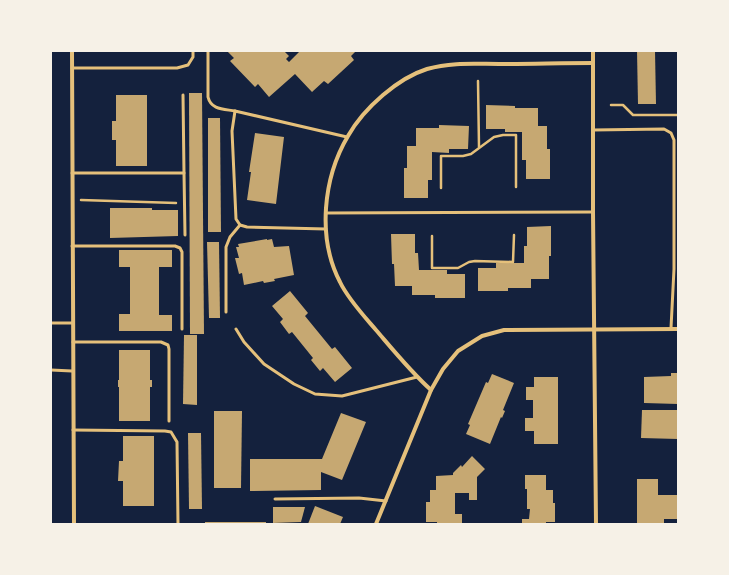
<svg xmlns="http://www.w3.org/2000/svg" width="729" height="575" viewBox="0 0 729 575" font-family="'Work Sans',sans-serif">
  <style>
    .building { fill: #c6a872 }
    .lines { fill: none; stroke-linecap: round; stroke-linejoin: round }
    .path { stroke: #e5c07b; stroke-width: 2.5 }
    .service { stroke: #e5c07b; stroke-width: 3 }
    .minor { stroke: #e5c07b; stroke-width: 4 }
  </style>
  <rect width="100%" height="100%" fill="#14213d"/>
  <g class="building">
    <polygon points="227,51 284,51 289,56 286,59 289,62 299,52 298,51 356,51 351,56 354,60 328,84 324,81 312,92 295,74 269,97 258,84 255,87 230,61 234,58"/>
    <polygon points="637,51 655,51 656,104 638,104"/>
    <polygon points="189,93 202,93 204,334 190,334"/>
    <polygon points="116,95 147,95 147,166 116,166 116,140 112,140 112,121 116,121"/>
    <polygon points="486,105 515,106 515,108 538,108 538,126 547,126 547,149 550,149 550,179 526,179 526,160 522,160 522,132 505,132 505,129 486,129"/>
    <polygon points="208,118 220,118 221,232 208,232"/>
    <polygon points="439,125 469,126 468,149 449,149 449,153 432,152 432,180 428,180 428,198 404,198 404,168 407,168 407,146 416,146 416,128 439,128"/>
    <polygon points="255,133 284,137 276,204 247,200 251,172 249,172"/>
    <polygon points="110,208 152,208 152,210 178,210 178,236 110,238"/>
    <polygon points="551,226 551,256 549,256 549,279 531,279 531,288 508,288 508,291 478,291 478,268 496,268 496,263 524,263 524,246 527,246 527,227"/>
    <polygon points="391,234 415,234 415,253 418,253 419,270 447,270 447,274 465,274 465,298 435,298 435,295 412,295 412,286 395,286 394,264 392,264"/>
    <polygon points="267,239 267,240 272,239 274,247 289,246 294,275 274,279 275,281 264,283 263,281 244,285 242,273 239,274 235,258 239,258 236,247 239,247 238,244"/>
    <polygon points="207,242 219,242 220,318 209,318"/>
    <polygon points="119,250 172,250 172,267 159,267 159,315 172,315 172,331 119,331 119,314 130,314 130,267 119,267"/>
    <polygon points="290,291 308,313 305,316 332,349 335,347 352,368 335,382 323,368 320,371 311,360 313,358 292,332 289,334 280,322 283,319 272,306"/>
    <polygon points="184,335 197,335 197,405 183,404"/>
    <polygon points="119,350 150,350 150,380 152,380 152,387 150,387 150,421 119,421 119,387 118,387 118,380 119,380"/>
    <polygon points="671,373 678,373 678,404 644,403 644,377 671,376"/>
    <polygon points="492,374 514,383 503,410 505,411 502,418 501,417 490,444 466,434 470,425 468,424 486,382 488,383"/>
    <polygon points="534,377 558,377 558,444 534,444 534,431 525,431 525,418 533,418 533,400 526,400 526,387 534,387"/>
    <polygon points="642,410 678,410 678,439 641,438"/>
    <polygon points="214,411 242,411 241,488 214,488"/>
    <polygon points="341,413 366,422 342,480 321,472 321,490 250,491 250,459 322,459"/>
    <polygon points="188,433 201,433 202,509 189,509"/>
    <polygon points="123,436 154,436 154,506 123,506 123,481 118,481 119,461 123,461"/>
    <polygon points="472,456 485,469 477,477 477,500 469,500 469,493 455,493 455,514 462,514 462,524 437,524 437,522 426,522 426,502 430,502 430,490 436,490 436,476 453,475 453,473 461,465 462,467"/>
    <polygon points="525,475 546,475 546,490 553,490 553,503 555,503 555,522 546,522 546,524 522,524 522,519 529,519 530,509 527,509 527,489 525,489"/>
    <polygon points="637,479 658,479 658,495 677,495 677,519 664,519 664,524 637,524"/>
    <polygon points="315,506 343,517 340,524 308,524"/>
    <polygon points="273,507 305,507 301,522 273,523"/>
    <rect x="205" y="522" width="61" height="2"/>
  </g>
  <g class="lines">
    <g class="path">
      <polyline points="478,81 479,147"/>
      <polyline points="611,105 623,105 633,115 678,115"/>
      <polyline points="441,188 441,156 463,156 471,154 494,137 503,135 516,135 516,187"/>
      <polyline points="81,200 176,203"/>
      <polyline points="432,236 432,268 458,268 469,262 475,261 513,262 514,235"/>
    </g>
    <g class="service">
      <path d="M208 51V97C211 110 224 109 235 111"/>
      <polyline points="72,68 177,68 188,65 193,57 193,51"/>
      <polyline points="593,130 664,129 671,133 674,140 674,269 671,328"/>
      <polyline points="72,173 184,173 183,95"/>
      <polyline points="184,173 185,235"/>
      <polyline points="326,213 593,212"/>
      <polyline points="326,229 247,227 240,225 236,219 232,131 235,111 347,137"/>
      <polyline points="72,246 175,246 180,248 182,252 182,329"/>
      <polyline points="226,312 226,247 230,237 240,225"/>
      <polyline points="51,323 72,323"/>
      <polyline points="236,329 244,342 264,364 294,384 315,394 342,396 417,377"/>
      <polyline points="73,342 161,342 168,345 169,349 169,421"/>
      <polyline points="51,370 72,371"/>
      <polyline points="73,430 165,431 171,432 177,442 178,524"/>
      <polyline points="275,499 359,498 386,501"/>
    </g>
    <g class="minor">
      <polyline points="72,51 74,524"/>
      <polyline points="593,51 593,212 596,524"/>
      <path d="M431 390C411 372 394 351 376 330 364 316 348 299 340 282 317 238 323 178 348 136 357 120 369 107 383 95 396 84 411 74 427 69 451 62 475 64 499 64 531 64 562 63 593 63"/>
      <polyline points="376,524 431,390 443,369 458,351 482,336 504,330 678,329"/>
    </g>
  </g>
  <rect width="729" height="575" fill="none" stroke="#f6f1e7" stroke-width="104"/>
</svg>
